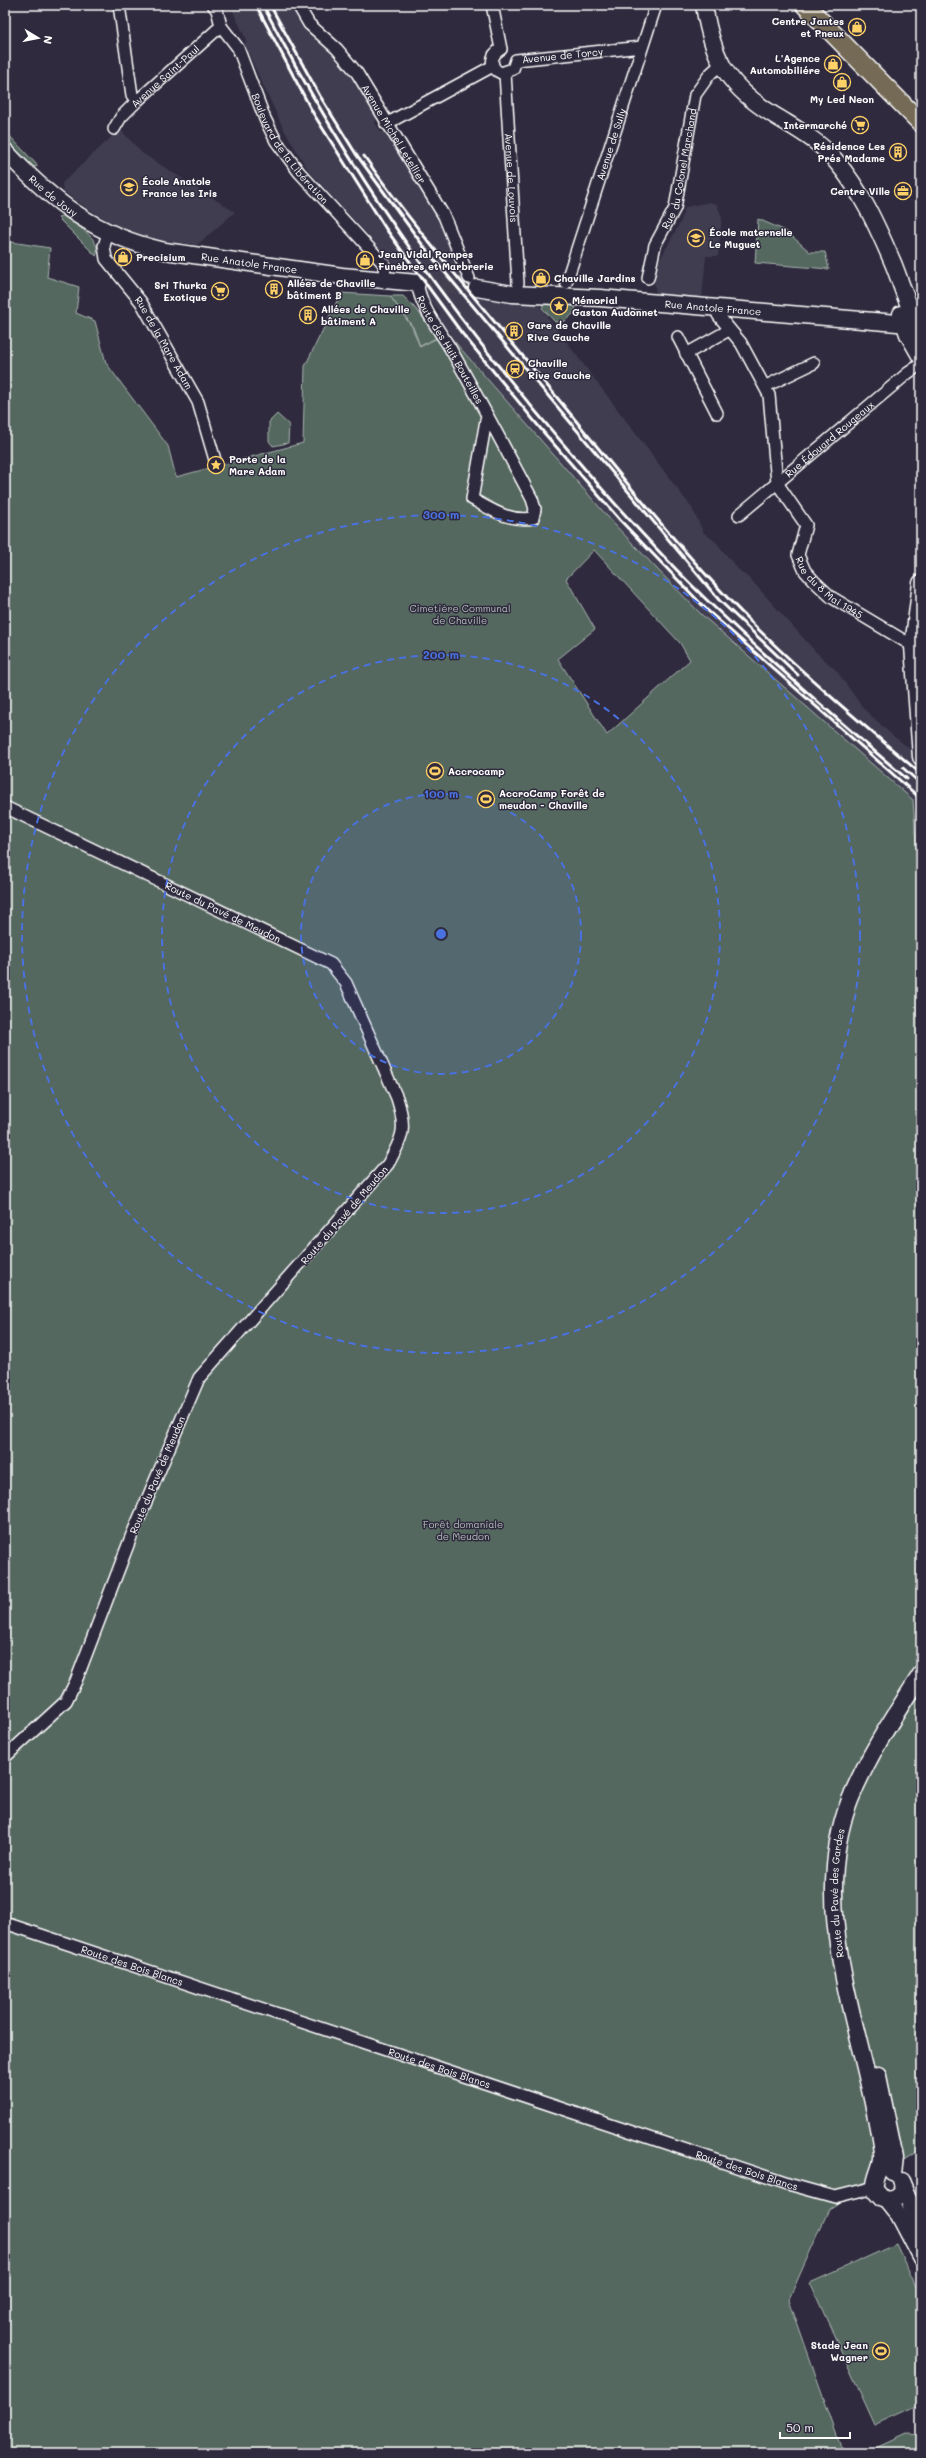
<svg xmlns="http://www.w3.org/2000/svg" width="926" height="2458" viewBox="0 0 926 2458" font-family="Mali,sans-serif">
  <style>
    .built { fill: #403c51 }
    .green { fill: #546861; stroke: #aab4b0; fill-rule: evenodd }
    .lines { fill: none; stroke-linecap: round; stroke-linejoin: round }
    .secondary-tunnel { stroke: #443f50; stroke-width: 16; stroke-dasharray: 16 8; stroke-linecap: butt }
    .minor-casing { stroke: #fff; stroke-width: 14 }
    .secondary-casing { stroke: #fff; stroke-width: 19 }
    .primary-casing { stroke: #fff; stroke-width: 21 }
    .minor { stroke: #2f2a3d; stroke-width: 11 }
    .secondary { stroke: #2f2a3d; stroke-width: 16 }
    .primary { stroke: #756a55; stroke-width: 18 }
    .rail { stroke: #fff; stroke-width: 3 }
    .ring { fill: none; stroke: #4a71e0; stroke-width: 2; stroke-dasharray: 7 5 }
    .labels { text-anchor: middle; stroke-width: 3; stroke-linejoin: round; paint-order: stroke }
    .poi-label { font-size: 10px; font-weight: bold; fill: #fff; stroke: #2f2a3d; text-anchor: start }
    .street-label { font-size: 10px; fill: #fff; stroke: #2f2a3d }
    .park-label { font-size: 10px; fill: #b2bbb8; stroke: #2f2a3d }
    .centre { fill: #4a71e0; stroke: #2f2a3d; stroke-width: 2 }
    .ring-label { font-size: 12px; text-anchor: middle; font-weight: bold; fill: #4a71e0; stroke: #2f2a3d; stroke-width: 3; stroke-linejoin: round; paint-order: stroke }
  </style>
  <rect width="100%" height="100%" fill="#2f2a3d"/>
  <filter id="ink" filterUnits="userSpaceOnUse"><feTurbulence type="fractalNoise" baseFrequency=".025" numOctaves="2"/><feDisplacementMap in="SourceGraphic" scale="8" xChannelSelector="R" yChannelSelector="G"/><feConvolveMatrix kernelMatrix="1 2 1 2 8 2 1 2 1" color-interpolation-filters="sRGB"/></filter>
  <g filter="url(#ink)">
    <g class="built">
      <polygon points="230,5 293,5 305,29 344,64 363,91 377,116 375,123 381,132 387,132 440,217 479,295 534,299 692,508 704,533 715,541 738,569 753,582 817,653 836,670 863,708 892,735 921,757 921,807 702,615 657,569 615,525 447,333 438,320 440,313 412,275 393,263 308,170 283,128 245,46 246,39"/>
      <polygon points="120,129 142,153 235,212 197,245 154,239 117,226 85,207 63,191 62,183"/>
      <polygon points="710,202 717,204 722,218 718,256 706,256 702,299 656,297 654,276 657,265 681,221 685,207"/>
    </g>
    <g class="green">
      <polygon points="5,131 38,166 29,168 5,142"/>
      <path d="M62 215C73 223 104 239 96 256L58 218Z"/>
      <polygon points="758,219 786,231 810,252 825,252 829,269 755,263"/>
      <path d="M5 241 50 248 47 277 79 287 76 313 95 321 106 363 168 446 176 477 303 443 305 366 341 293 390 296 412 327 420 347 447 333 615 525 657 569 702 615 913 800 921 910V2150L829 2209 789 2299 843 2453H5ZM594 550 680 643 690 660 607 735 558 659 595 629 566 579Z"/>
      <path d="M390 296H403C416 308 428 322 436 338L420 346 413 327Z"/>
      <polygon points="544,303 576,306 575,312 565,321 555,322 542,308"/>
      <polygon points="277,414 289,425 288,443 273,446 269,441 269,422"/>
      <polygon points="896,2244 921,2298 921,2404 875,2425 810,2283"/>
      <polygon points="907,2435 921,2436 921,2453 868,2453"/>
    </g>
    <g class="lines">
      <polyline class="secondary-tunnel" points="417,283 477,288"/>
      <g class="minor-casing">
        <g id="minor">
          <polyline points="119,5 132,95 137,101"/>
          <path id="s1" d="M213 5 217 10 221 26 238 48 265 119 276 141 299 172 384 264 385 280"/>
          <path id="s2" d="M298 5 309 24 337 49 357 73 444 216 469 278"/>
          <path id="s3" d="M492 5 501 49C490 55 489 68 501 73L513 69 516 60 642 47"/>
          <path id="s4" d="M505 73 518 283"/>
          <polyline points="386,124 493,66"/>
          <path id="s5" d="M114 129 121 117 137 101 221 26"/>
          <path id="s6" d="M108 233 104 246 106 259 141 302 198 402 215 460"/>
          <path id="s7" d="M648 278 655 245 675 208 695 95 710 74 720 65"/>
          <path id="s8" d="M417 283C421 307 437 327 450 348 478 397 505 448 532 499L535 509 533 518C509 522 492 510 472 499L487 415"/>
          <path id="s9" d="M566 283 656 5"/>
          <path id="s10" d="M718 308V315L741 343 769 395 777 483 806 525 798 555 805 571 814 581 831 597 913 646"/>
          <polyline points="678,337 717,413"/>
          <polyline points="686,354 729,330"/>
          <polyline points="766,386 814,363"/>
          <path id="s11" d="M739 515 908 373 921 364"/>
          <path id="s12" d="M5 807 331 964 346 983 397 1098C407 1129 403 1137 388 1164L199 1378 131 1537 76 1681 66 1701 5 1757"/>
          <path id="s13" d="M5 1923 788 2184 835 2197 875 2187"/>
        </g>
      </g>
      <g class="secondary-casing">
        <g id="secondary">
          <path d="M704 5C713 63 730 90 782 120 800 131 821 143 835 160 861 190 877 226 893 263 902 285 908 309 921 330"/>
          <path id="s14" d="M5 151C53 202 96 236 165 251L342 276 417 283"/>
          <path id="s15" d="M477 288 512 294 600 298 921 325"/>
          <polyline points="901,314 908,334 921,357"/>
          <polyline points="921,583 913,646 921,757"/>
          <polyline points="878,2076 895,2158 893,2173"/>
          <polyline points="901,2181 921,2229"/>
          <path id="s16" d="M903 2188C899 2197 893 2201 883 2199L875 2190C873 2178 884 2166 882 2152 867 2038 805 1914 850 1800 868 1755 895 1715 921 1674"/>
          <polyline points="887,2200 899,2215 921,2257"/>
        </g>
      </g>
      <g class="primary-casing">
        <polyline id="primary" points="805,5 921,123"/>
      </g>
      <use href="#minor" class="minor"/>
      <use href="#secondary" class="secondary"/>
      <use href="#primary" class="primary"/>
      <g class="rail">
        <polyline points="256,5 313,113 386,229 461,332 545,434 620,520 707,610 921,799"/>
        <path d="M263 5C349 172 448 311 571 453 616 506 663 558 713 606 776 666 841 723 907 779"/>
        <polyline points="270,5 320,96 356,154 427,251 719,600 798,675"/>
        <path d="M364 156C417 232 478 301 536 372 608 459 678 550 758 629 810 680 866 727 921 774"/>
        <polyline points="903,768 921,784"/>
      </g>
    </g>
  </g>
  <circle cx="441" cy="934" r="140" fill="#4a71e0" fill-opacity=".12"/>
  <g class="ring">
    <circle cx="441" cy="934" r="140"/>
    <circle cx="441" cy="934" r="279"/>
    <circle cx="441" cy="934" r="419"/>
  </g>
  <defs>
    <g id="shop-ring" transform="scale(0.9)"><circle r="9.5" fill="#2f2a3d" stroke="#ffd166" stroke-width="1.5"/><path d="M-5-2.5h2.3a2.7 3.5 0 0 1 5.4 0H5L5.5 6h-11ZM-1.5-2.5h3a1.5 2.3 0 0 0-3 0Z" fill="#ffd166"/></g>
    <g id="supermarket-ring" transform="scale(0.9)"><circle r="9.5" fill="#2f2a3d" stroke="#ffd166" stroke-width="1.5"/><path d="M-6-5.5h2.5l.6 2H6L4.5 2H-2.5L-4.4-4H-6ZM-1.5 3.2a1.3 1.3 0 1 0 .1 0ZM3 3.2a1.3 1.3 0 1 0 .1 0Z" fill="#ffd166"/></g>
    <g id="building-ring" transform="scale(0.9)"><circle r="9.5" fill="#2f2a3d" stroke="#ffd166" stroke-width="1.5"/><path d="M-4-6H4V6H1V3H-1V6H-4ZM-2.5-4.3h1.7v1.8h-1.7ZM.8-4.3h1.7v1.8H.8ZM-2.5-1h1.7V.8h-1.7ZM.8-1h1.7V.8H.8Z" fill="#ffd166"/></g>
    <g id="school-ring" transform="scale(0.9)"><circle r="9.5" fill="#2f2a3d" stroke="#ffd166" stroke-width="1.5"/><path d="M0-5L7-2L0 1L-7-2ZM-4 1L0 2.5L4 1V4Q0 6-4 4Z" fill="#ffd166"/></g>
    <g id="office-ring" transform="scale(0.9)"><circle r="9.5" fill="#2f2a3d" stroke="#ffd166" stroke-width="1.5"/><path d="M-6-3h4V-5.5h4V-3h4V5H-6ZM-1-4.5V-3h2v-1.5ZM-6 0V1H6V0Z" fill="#ffd166"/></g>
    <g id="sight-ring" transform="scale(0.9)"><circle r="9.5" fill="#2f2a3d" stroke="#ffd166" stroke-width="1.5"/><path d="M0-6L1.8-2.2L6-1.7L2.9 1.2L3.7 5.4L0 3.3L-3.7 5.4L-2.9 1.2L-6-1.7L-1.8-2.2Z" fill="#ffd166"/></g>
    <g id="station-ring" transform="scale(0.9)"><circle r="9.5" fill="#2f2a3d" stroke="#ffd166" stroke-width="1.5"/><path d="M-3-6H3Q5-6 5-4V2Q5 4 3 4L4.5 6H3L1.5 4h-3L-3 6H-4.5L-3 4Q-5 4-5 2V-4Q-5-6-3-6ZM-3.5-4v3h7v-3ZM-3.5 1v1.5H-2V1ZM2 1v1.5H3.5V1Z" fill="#ffd166"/></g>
    <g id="stadium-ring" transform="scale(0.9)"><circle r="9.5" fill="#2f2a3d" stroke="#ffd166" stroke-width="1.5"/><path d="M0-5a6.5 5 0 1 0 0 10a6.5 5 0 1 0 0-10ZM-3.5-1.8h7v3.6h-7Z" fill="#ffd166"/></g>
  </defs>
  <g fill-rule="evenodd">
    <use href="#shop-ring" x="857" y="27"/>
    <use href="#shop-ring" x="833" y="64"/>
    <use href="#shop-ring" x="842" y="82"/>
    <use href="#supermarket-ring" x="860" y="125"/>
    <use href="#building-ring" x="898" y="152"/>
    <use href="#school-ring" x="129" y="187"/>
    <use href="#office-ring" x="903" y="191"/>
    <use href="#school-ring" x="696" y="238"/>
    <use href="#shop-ring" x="123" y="257"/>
    <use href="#shop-ring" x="365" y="260"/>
    <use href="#shop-ring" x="541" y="278"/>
    <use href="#building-ring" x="274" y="289"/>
    <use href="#supermarket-ring" x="220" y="291"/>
    <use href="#sight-ring" x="559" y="306"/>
    <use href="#building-ring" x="308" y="315"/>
    <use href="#building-ring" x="514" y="331"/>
    <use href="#station-ring" x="515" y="369"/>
    <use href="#sight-ring" x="216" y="465"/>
    <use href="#stadium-ring" x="435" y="771"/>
    <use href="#stadium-ring" x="486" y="799"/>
    <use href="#stadium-ring" x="881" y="2351"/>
  </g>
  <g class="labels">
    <g class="poi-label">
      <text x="844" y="25" text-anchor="end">Centre Jantes<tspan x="844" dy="12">et Pneux</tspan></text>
      <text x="820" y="62" text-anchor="end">L'Agence<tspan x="820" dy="12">Automobiliére</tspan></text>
      <text x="842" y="103" text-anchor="middle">My Led Neon</text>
      <text x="847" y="129" text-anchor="end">Intermarché</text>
      <text x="885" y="150" text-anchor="end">Résidence Les<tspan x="885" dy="12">Prés Madame</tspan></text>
      <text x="142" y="185">École Anatole<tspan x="142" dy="12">France les Iris</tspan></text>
      <text x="890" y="195" text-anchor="end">Centre Ville</text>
      <text x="709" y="236">École maternelle<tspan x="709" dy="12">Le Muguet</tspan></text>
      <text x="378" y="258">Jean Vidal Pompes<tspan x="378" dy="12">Funèbres et Marbrerie</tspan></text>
      <text x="136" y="261">Precisium</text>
      <text x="554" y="282">Chaville Jardins</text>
      <text x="287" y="287">Allées de Chaville<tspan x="287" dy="12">bâtiment B</tspan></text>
      <text x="207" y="289" text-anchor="end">Sri Thurka<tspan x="207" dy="12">Exotique</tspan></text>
      <text x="572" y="304">Mémorial<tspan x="572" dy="12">Gaston Audonnet</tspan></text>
      <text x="321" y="313">Allées de Chaville<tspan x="321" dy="12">bâtiment A</tspan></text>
      <text x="527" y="329">Gare de Chaville<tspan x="527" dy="12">Rive Gauche</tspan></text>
      <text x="528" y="367">Chaville<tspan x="528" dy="12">Rive Gauche</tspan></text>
      <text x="229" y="463">Porte de la<tspan x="229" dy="12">Mare Adam</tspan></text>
      <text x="448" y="775">Accrocamp</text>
      <text x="499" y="797">AccroCamp Forêt de<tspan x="499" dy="12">meudon - Chaville</tspan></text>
      <text x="868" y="2349" text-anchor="end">Stade Jean<tspan x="868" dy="12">Wagner</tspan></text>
    </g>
    <g class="street-label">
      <text dy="4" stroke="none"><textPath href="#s3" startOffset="145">Avenue de Torcy</textPath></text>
      <text dy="4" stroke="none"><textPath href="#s5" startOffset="74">Avenue Saint-Paul</textPath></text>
      <text dy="4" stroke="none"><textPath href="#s2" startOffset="162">Avenue Michel Letellier</textPath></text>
      <text dy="4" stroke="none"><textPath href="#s9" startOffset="146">Avenue de Sully</textPath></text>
      <text dy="4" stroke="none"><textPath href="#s1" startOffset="165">Boulevard de la Libération</textPath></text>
      <text dy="4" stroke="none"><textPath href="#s7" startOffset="115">Rue du Colonel Marchand</textPath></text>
      <text dy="4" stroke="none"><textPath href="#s4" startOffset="105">Avenue de Louvois</textPath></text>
      <text dy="4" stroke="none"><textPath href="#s14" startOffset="66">Rue de Jouy</textPath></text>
      <text dy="4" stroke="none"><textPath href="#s14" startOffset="277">Rue Anatole France</textPath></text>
      <text dy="4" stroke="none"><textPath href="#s15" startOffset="237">Rue Anatole France</textPath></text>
      <text dy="4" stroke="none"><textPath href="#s6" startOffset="129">Rue de la Mare Adam</textPath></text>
      <text dy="4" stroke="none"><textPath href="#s8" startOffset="75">Route des Huit Bouteilles</textPath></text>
      <text dy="4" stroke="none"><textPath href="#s11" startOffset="118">Rue Édouard Rougeaux</textPath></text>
      <text dy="4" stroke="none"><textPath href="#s10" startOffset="319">Rue du 8 Mai 1945</textPath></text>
      <text dy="4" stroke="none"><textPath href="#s12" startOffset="242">Route du Pavé de Meudon</textPath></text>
      <text transform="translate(344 1215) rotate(-49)" y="4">Route du Pavé de Meudon</text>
      <text transform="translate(157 1475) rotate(-67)" y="4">Route du Pavé de Meudon</text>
      <text dy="4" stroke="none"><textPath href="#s16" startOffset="340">Route du Pavé des Gardes</textPath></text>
      <text dy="4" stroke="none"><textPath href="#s13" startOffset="134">Route des Bois Blancs</textPath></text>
      <text dy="4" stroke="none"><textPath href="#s13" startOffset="458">Route des Bois Blancs</textPath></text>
      <text dy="4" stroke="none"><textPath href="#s13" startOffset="782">Route des Bois Blancs</textPath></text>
    </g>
    <g class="park-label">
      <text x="460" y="612">Cimetière Communal<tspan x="460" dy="12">de Chaville</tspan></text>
      <text x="463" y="1528">Forêt domaniale<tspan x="463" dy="12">de Meudon</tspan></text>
    </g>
  </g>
  <circle cx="441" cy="934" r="6" class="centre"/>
  <g class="ring-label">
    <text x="441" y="519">300 m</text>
    <text x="441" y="659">200 m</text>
    <text x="441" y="798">100 m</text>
  </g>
  <rect width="926" height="2458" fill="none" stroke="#2f2a3d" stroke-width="20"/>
  <rect x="10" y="10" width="906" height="2438" fill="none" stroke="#fff" stroke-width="1.5" filter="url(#ink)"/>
  <g transform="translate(38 38) rotate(100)" stroke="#2f2a3d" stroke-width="3" paint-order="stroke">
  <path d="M0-3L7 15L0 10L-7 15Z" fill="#ffffff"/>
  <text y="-6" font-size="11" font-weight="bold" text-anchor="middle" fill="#ffffff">N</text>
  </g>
  <path d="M780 2432v6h70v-6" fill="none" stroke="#ffffff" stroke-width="2"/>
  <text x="786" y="2432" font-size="12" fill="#ffffff" stroke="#2f2a3d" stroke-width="3" paint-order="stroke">50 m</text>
</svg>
